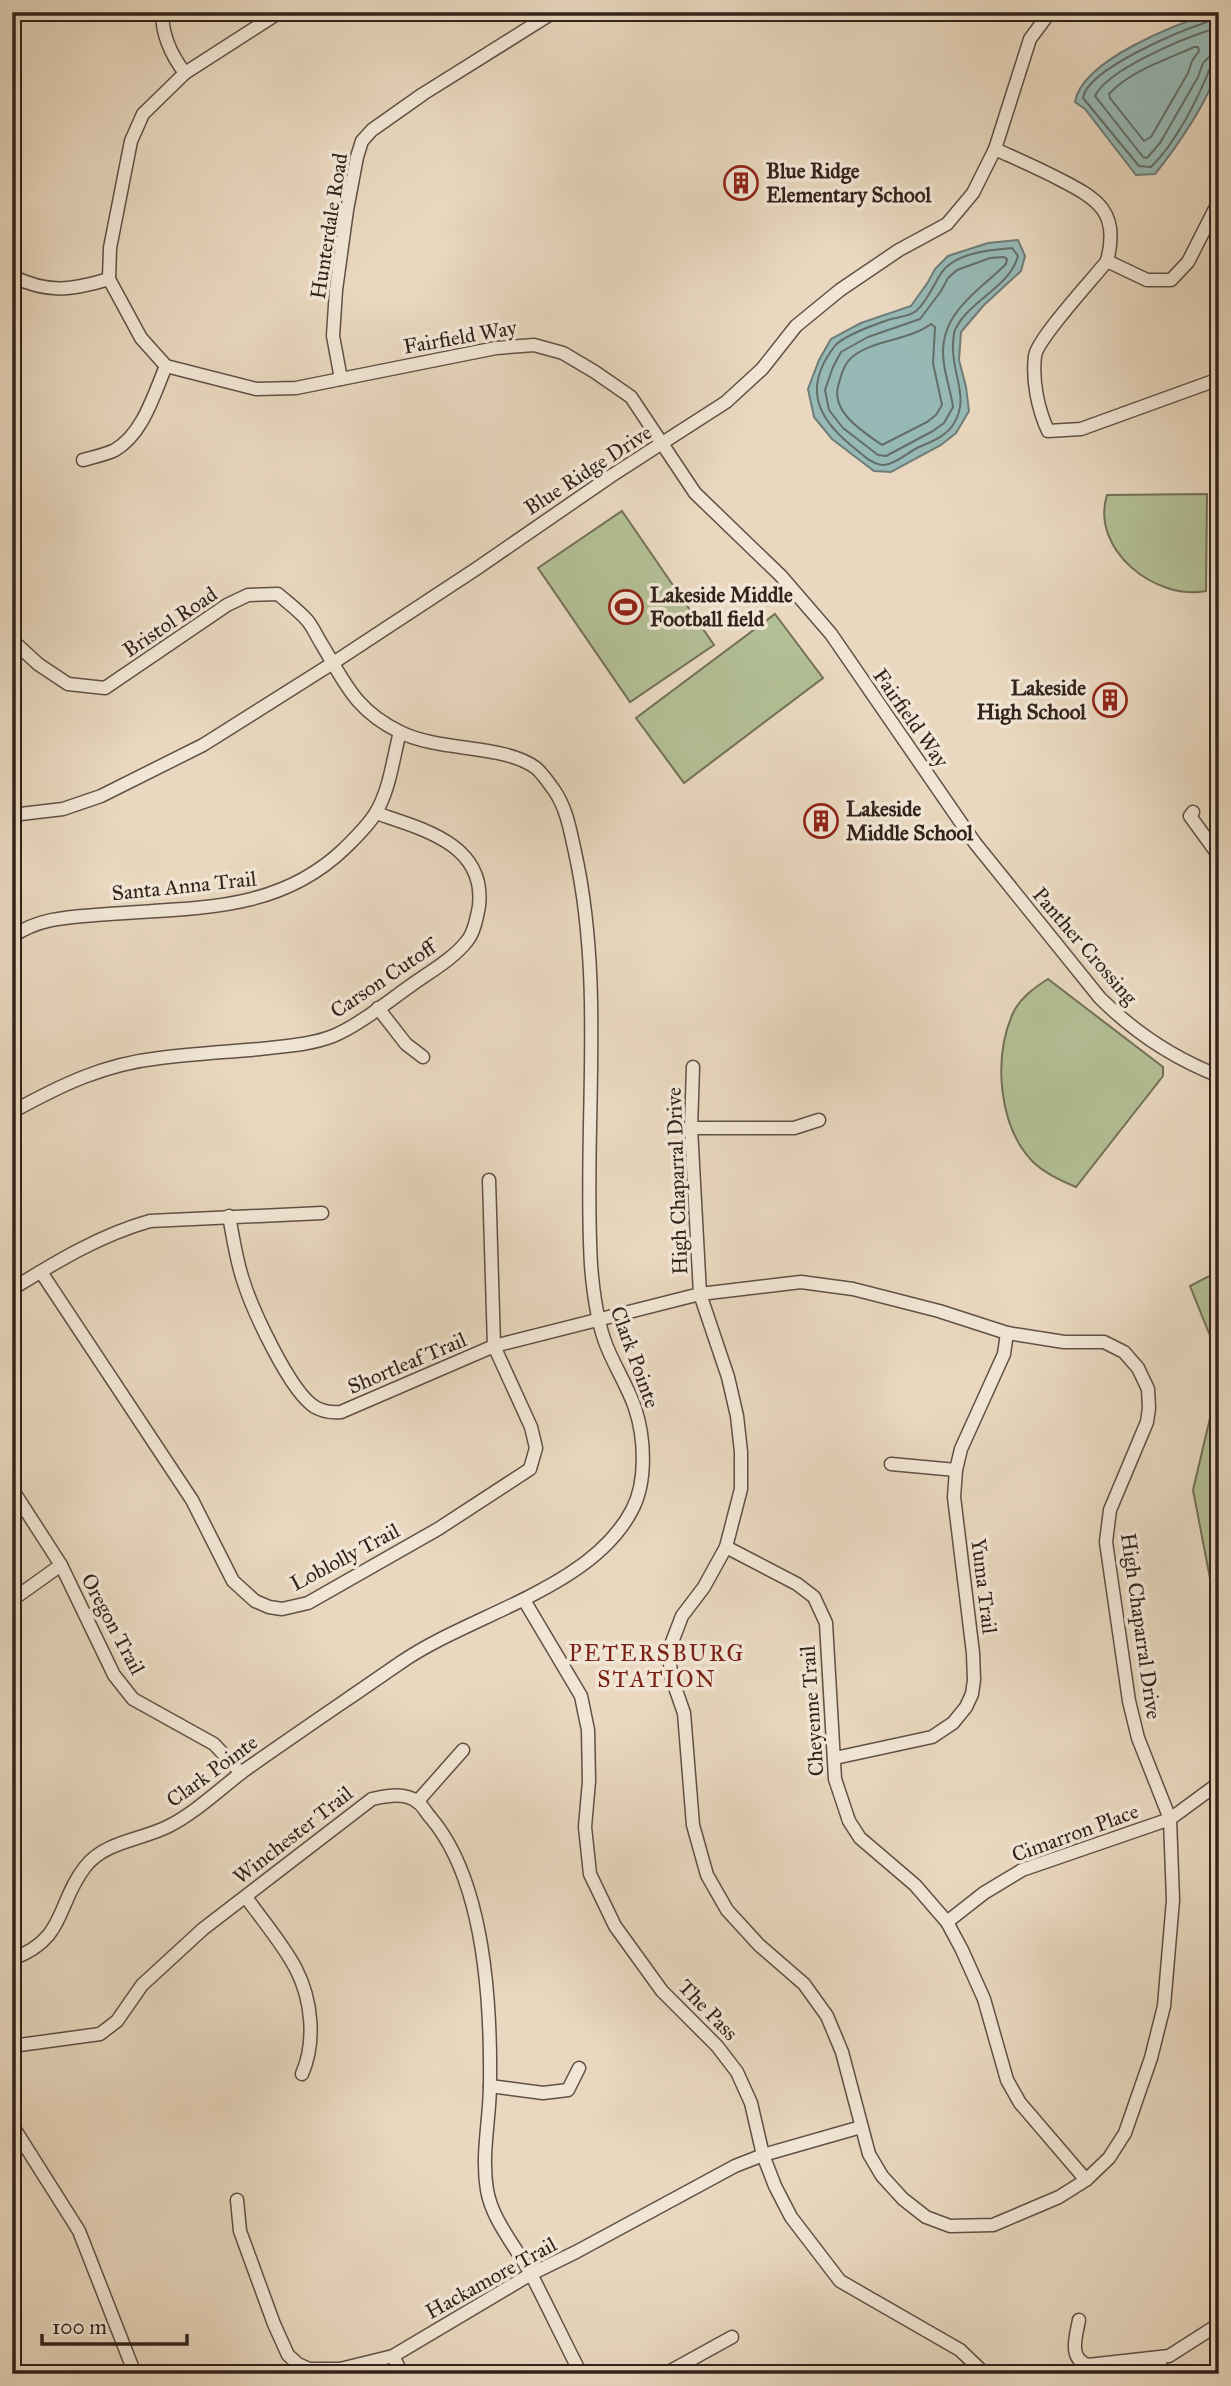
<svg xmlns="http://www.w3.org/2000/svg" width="1231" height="2386" viewBox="0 0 1231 2386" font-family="'IM FELL Great Primer',serif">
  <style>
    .green { fill: #b3bf95; stroke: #727058; stroke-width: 2 }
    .water { fill: #97b9b5; stroke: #6f7d78; stroke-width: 2 }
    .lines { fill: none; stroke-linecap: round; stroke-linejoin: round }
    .shore { stroke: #646e68; stroke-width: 2 }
    .minor-casing { stroke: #605045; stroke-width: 15 }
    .minor { stroke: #f1e6d5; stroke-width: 12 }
    .labels { text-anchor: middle; stroke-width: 7; stroke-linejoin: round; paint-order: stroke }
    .poi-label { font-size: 21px; font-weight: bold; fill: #32221c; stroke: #f1e6d5; text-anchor: start }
    .street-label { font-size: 21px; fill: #32221c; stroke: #f1e6d5 }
    .neighbourhood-label { font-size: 23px; letter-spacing: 2px; fill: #7a1f14; stroke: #f1e6d5 }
  </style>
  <rect width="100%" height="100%" fill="#e9d8bf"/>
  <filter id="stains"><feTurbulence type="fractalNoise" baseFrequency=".00286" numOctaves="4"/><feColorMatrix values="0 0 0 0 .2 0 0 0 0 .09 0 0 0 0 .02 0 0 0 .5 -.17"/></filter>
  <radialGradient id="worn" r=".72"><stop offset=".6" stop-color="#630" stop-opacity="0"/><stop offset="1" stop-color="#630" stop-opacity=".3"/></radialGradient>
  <g class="green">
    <path d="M1207 494 1206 591C1156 601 1090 550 1107 495Z"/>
    <polygon points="622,511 714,645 630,702 538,568"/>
    <polygon points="775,614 823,678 684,783 636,718"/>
    <path d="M1048 979 1163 1067V1076L1076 1187C1061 1181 1046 1174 1034 1163 998 1127 993 1058 1013 1013 1020 998 1034 988 1048 979Z"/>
    <polygon points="1219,1271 1219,1358 1190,1286"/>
    <polygon points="1219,1380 1219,1625 1193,1490"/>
  </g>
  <g class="water">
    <path d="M1215 12H1219C1219 28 1221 46 1219 61 1214 94 1176 148 1155 174L1136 175 1085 109 1075 102C1082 60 1176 24 1215 12Z"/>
    <polygon points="1018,240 1025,256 1021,271 984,305 961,332 959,360 966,387 969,411 956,433 941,445 891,472 874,471 832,439 814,417 808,389 819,360 831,339 861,323 911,306 928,282 935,269 948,256 988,243"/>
  </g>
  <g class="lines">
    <g class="shore">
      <path d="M1211 12 1207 22C1180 31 1087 69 1083 98L1139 166 1151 167C1175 144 1198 99 1210 68L1219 65"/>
      <path d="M1219 21 1210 30C1182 39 1107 70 1095 96L1143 157 1147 158 1160 143 1198 77 1203 63 1209 57 1219 56"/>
      <path d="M1194 47H1198L1199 51 1192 61 1188 73 1151 137 1144 141 1110 98 1109 94C1130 71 1166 60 1194 47Z"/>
      <path d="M1012 248 1018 256C1010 287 970 300 956 328 953 332 954 338 953 343 951 375 971 397 953 425 945 437 930 442 917 448 907 453 896 464 884 465 872 465 862 454 853 447 817 418 803 388 834 347 843 335 877 324 891 319 899 317 910 316 916 311 927 302 933 286 940 275 953 253 988 250 1012 248Z"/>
      <path d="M1004 257 1007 259 1006 264C977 293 936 315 944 364 946 379 951 392 953 407L944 423 933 431 886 456 878 455 843 428 829 410 825 390 833 367 841 352 868 337 920 319 941 291 948 278 957 270 990 258Z"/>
      <path d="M931 324 935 327 933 363 942 405 936 415 927 422 882 445C862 431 829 411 839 383 841 375 844 364 851 358 873 339 908 341 931 324Z"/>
    </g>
    <g class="minor-casing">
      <g id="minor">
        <path d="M162 12C162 35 171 55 185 73"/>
        <path d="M280 12 185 73 143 114 131 141 110 248 109 279 141 338 166 366 256 389 296 388 496 348 534 345 563 353 595 372 631 397 695 493 781 576 831 634 975 843 1100 998C1135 1033 1173 1058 1219 1076"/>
        <path d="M995 149C1017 159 1038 168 1059 179 1098 199 1120 212 1107 261"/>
        <path d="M1219 201 1188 262 1171 280H1147L1107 261C1093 279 1037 339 1035 356 1032 381 1038 409 1048 431L1081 429 1219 379"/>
        <path d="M12 276C48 294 72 290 109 279"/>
        <polyline points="341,379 333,336 336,290 347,210 357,157 362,141 372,130 423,94 554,12"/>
        <path d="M83 460C93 457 105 455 115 450 143 434 154 394 166 366"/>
        <path d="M12 640 38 664 68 684 105 688 227 605 248 595 278 594C287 602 298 610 306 619 312 625 316 635 321 643 345 683 355 710 400 732 440 752 504 744 536 768 542 773 549 783 554 790 567 809 570 830 575 852 605 988 583 1128 591 1265 593 1291 596 1315 604 1339 612 1363 627 1384 635 1408 645 1438 647 1482 632 1510 591 1589 470 1614 400 1663 348 1699 296 1734 245 1770 221 1788 195 1813 169 1826 142 1840 105 1841 85 1867 56 1904 67 1939 12 1959"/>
        <polyline points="1193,812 1190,816 1219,856"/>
        <polyline points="12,815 63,809 101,796 203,745 333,663 476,569 611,476 726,402 762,369 796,326 840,290 899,250 947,224 973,193 995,149 1030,39 1050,12"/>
        <path d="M12 937C40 916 76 917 109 914 195 907 277 913 344 849 355 838 367 827 375 814 390 790 393 758 400 732"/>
        <polyline points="378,1008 406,1044 423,1057"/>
        <path d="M12 1112C61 1085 104 1064 160 1058 193 1054 227 1052 260 1049 285 1046 310 1045 333 1036 358 1026 390 1000 413 984 431 971 453 959 467 941 474 933 477 917 479 906 486 844 422 829 376 813"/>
        <polyline points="691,1128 794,1128 819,1120"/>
        <path d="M229 1216C233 1237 236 1259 243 1280 252 1309 290 1392 315 1407 324 1412 331 1413 341 1412L494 1346 700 1294 801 1282 853 1289 939 1311 1007 1333 1064 1342H1104L1124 1352 1138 1368 1148 1389 1149 1408 1147 1422 1110 1510 1106 1542 1129 1701 1138 1738 1170 1819 1173 1900 1164 2006 1151 2058 1125 2133 1109 2158 1086 2180 1059 2197 993 2225 950 2226 926 2217 903 2199 882 2176 869 2154 842 2052 827 2016 804 1984 759 1945 727 1910 707 1875 693 1825 684 1713 671 1676 669 1650 682 1616 704 1587 726 1547 741 1489V1452L737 1416 728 1377 700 1294 691 1128 693 1067"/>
        <polyline points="41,1272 192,1500 233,1581 255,1601 269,1607 282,1609 308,1603 438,1529 530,1469 536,1448 531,1427 494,1346 489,1180"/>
        <path d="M12 1289C56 1262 100 1235 150 1221L322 1213"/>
        <polyline points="891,1464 956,1470"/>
        <polyline points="12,1489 61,1565 114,1675 133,1699 214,1744 241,1773"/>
        <polyline points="726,1547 797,1584 814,1597 826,1623 835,1779 849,1821 860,1838 915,1885 947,1922 962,1950 984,1999 1007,2080 1020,2103 1086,2180"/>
        <polyline points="12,1600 61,1565"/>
        <polyline points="524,1600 581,1696 588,1730 589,1781 585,1827 590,1874 615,1926 662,1991 717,2046 737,2072 751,2103 763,2155 775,2186 791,2217 840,2281 960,2350 985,2374"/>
        <polyline points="835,1758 932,1737 953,1723 966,1707 972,1694 974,1680 973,1653 954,1497 956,1470 961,1449 1004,1354 1007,1333"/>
        <polyline points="417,1802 463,1750"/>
        <path d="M246 1897C262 1920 283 1944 296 1969 312 2000 316 2042 302 2074"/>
        <polyline points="947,1922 984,1893 1022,1870 1170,1819 1219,1783"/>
        <path d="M12 2046 100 2034 117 2021 142 1985 203 1929 372 1799C387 1796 404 1792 418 1802 423 1806 427 1814 431 1818 485 1882 491 2003 490 2084 490 2119 481 2154 487 2190 492 2220 516 2247 531 2274 548 2307 564 2341 581 2374"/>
        <polyline points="490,2086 543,2093 568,2090 579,2068"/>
        <polyline points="12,2125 79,2231 135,2374"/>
        <polyline points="237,2200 240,2231 274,2324 288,2355 298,2364 309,2369 340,2369 393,2356 531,2274 576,2252 735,2166 763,2155 861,2127"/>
        <path d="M1079 2320C1076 2336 1068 2359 1088 2365L1169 2356 1219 2324"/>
        <polyline points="393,2356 402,2374"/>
        <polyline points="1159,2358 1162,2374"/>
        <polyline points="665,2374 732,2337"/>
      </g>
    </g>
    <use href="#minor" class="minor"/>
  </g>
  <defs>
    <g id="building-ring" transform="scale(1.75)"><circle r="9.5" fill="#f1e6d5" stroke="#8f2418" stroke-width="1.5"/><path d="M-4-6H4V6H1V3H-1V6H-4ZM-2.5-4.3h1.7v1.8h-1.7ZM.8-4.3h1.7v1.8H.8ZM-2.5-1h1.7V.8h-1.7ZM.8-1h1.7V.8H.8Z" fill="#8f2418"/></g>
    <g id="stadium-ring" transform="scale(1.75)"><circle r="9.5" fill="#f1e6d5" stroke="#8f2418" stroke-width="1.5"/><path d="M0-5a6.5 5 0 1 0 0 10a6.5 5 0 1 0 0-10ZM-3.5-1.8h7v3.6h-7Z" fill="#8f2418"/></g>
  </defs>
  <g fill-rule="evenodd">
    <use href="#building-ring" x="741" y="183"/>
    <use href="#stadium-ring" x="626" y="607"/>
    <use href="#building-ring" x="1110" y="700"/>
    <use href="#building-ring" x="821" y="821"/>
  </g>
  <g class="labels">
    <g class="poi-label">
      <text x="766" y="178">Blue Ridge<tspan x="766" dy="24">Elementary School</tspan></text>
      <text x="650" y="602">Lakeside Middle<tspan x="650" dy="24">Football field</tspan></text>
      <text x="1086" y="695" text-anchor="end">Lakeside<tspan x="1086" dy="24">High School</tspan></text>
      <text x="846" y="816">Lakeside<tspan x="846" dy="24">Middle School</tspan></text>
    </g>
    <g class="street-label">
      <text transform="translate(329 226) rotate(-81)" y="7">Hunterdale Road</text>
      <text transform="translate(460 337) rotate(-10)" y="7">Fairfield Way</text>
      <text transform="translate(588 470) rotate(-33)" y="7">Blue Ridge Drive</text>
      <text transform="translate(170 622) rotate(-34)" y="7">Bristol Road</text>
      <text transform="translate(911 718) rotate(55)" y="7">Fairfield Way</text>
      <text transform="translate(184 886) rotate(-6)" y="7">Santa Anna Trail</text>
      <text transform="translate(1085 946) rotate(49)" y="7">Panther Crossing</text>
      <text transform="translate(383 979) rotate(-34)" y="7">Carson Cutoff</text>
      <text transform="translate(677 1181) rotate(-92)" y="7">High Chaparral Drive</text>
      <text transform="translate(635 1357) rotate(70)" y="7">Clark Pointe</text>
      <text transform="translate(407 1363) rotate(-23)" y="7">Shortleaf Trail</text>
      <text transform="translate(345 1557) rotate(-28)" y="7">Loblolly Trail</text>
      <text transform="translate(984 1586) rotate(83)" y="7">Yuma Trail</text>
      <text transform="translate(113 1624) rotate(62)" y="7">Oregon Trail</text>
      <text transform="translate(1141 1626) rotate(82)" y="7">High Chaparral Drive</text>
      <text transform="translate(812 1711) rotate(-94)" y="7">Cheyenne Trail</text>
      <text transform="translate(212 1771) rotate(-36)" y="7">Clark Pointe</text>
      <text transform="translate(1075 1833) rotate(-20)" y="7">Cimarron Place</text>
      <text transform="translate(293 1835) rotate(-38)" y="7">Winchester Trail</text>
      <text transform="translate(708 2010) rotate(46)" y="7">The Pass</text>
      <text transform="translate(491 2278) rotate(-29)" y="7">Hackamore Trail</text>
    </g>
    <g class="neighbourhood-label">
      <text x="657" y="1661">PETERSBURG<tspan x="657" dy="26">STATION</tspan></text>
    </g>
  </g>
  <rect width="1231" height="2386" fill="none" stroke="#e9d8bf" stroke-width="42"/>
  <rect x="14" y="14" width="1203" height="2358" fill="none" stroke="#32221c" stroke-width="3.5"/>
  <rect x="21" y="21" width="1189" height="2344" fill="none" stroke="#32221c" stroke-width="2"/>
  <path d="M42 2334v10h145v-10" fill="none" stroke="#32221c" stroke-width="3.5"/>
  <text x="52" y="2334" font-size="21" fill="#32221c" stroke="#f1e6d5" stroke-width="5" paint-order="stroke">100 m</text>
  <rect width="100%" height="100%" filter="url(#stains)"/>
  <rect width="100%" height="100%" fill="url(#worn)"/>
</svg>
